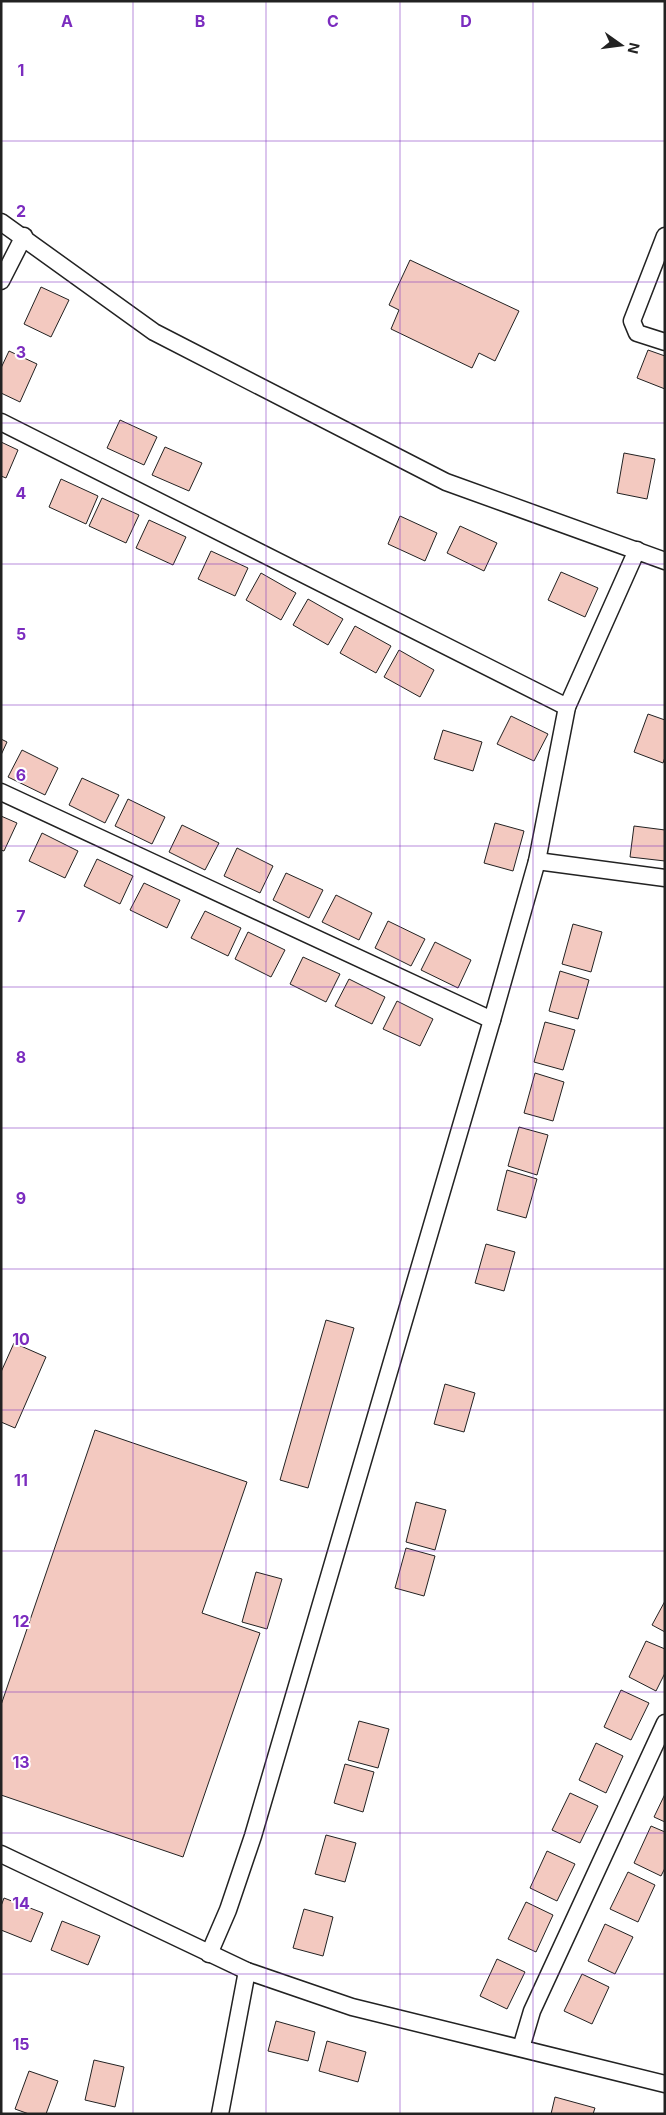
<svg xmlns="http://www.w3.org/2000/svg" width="666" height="2115" viewBox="0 0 666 2115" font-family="Inter,sans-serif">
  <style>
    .building { fill: #f3c9c0; stroke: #222 }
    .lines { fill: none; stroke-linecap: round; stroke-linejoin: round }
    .street-casing { stroke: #222; stroke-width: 19 }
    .street { stroke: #fff; stroke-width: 16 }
    .grid { fill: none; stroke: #7b2cbf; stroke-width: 1; stroke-opacity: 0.55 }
    .grid-label { font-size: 16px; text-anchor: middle; font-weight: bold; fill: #7b2cbf; stroke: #fff; stroke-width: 4; stroke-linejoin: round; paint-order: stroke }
  </style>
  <rect width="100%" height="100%" fill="#fff"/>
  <g class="building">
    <polygon points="410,260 519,311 495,361 479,353 472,368 391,329 399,310 389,305"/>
    <polygon points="41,287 69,300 51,337 24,324"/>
    <polygon points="648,350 665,356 665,389 637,378"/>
    <polygon points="9,351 37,364 20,402 1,393 1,368"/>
    <polygon points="120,420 157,437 144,465 107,448"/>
    <polygon points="1,442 18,450 6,478 1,476"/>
    <polygon points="165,447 202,463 189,491 152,475"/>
    <polygon points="624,453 655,459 647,499 617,493"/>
    <polygon points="61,479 98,496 86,524 49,507"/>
    <polygon points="102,498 139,515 126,543 89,526"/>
    <polygon points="400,516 437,533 425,561 388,544"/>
    <polygon points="149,520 186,537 173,565 136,548"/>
    <polygon points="460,526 497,543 484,571 447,553"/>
    <polygon points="211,551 248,568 235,596 198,579"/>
    <polygon points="561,572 598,588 585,617 548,600"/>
    <polygon points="261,573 296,593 281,620 246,600"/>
    <polygon points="308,599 343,619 328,645 293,625"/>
    <polygon points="355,626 391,646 376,673 340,653"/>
    <polygon points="399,650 434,670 420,697 384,677"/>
    <polygon points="648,714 665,720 665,757 663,763 634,752"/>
    <polygon points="511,716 548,734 534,761 497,744"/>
    <polygon points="443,730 482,742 473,771 434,759"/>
    <polygon points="1,739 7,742 1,755"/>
    <polygon points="22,750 58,768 45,795 8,777"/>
    <polygon points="82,778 119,795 105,823 69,805"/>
    <polygon points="128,799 165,817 152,844 115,826"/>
    <polygon points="1,816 17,823 4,851 1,850"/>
    <polygon points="495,823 524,831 513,871 484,863"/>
    <polygon points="182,825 219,843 205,870 169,852"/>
    <polygon points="634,826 665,830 665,861 630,857"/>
    <polygon points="42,833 78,851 65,878 29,861"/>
    <polygon points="237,848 273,866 260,893 224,876"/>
    <polygon points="97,859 133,876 120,904 84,886"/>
    <polygon points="286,873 323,890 309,918 273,900"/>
    <polygon points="144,883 180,900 167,928 130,910"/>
    <polygon points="336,895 372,913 359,940 322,922"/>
    <polygon points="205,911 241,928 228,956 191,938"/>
    <polygon points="388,921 425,939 411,966 375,948"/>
    <polygon points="573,924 602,932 591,972 562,964"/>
    <polygon points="248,932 285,950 271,977 235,959"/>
    <polygon points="435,942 471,960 458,988 421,970"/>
    <polygon points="303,957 340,974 326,1002 290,984"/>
    <polygon points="560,971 589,980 578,1019 549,1011"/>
    <polygon points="349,979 385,997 372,1024 335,1006"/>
    <polygon points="397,1001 433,1019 420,1046 383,1029"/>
    <polygon points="545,1022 575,1030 563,1070 534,1062"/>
    <polygon points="535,1073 564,1082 553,1121 524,1113"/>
    <polygon points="519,1127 548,1135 537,1175 508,1166"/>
    <polygon points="507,1170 537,1179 526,1218 497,1210"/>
    <polygon points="486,1244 515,1252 504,1291 475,1283"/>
    <polygon points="326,1320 354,1328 308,1488 280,1480"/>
    <polygon points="14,1343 46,1357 15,1428 1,1422 1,1372"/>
    <polygon points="445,1384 475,1393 464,1432 434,1424"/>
    <polygon points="95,1430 247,1482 202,1613 260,1633 183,1857 1,1795 1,1705"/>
    <polygon points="416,1502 446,1510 435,1550 406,1542"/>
    <polygon points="406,1548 435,1556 424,1596 395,1588"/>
    <polygon points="256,1572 282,1579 267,1629 242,1622"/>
    <polygon points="665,1601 665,1632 652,1625"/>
    <polygon points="646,1641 665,1649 665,1673 656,1691 629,1677"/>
    <polygon points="621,1690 649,1703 631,1740 604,1727"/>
    <polygon points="359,1721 389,1729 378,1768 348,1760"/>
    <polygon points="596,1743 623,1756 606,1793 579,1780"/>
    <polygon points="345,1764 374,1772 363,1812 334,1803"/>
    <polygon points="570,1793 598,1806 580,1843 552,1830"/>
    <polygon points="665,1794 665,1822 654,1817"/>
    <polygon points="651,1826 665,1832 665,1868 661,1876 634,1863"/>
    <polygon points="326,1835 356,1843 345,1882 315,1874"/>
    <polygon points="547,1851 575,1864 557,1901 530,1888"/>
    <polygon points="628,1872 655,1885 638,1922 610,1909"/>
    <polygon points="4,1898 43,1913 31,1942 1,1930 1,1906"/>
    <polygon points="526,1902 553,1915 536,1952 508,1939"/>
    <polygon points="304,1909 333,1917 323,1956 293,1948"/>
    <polygon points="62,1921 100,1936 88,1965 51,1950"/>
    <polygon points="605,1924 633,1937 615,1974 588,1961"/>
    <polygon points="497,1959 525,1972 507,2009 480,1996"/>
    <polygon points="582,1974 609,1987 592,2024 564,2011"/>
    <polygon points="276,2021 315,2032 308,2061 268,2051"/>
    <polygon points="327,2041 366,2052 358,2082 319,2071"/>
    <polygon points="94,2060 124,2067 115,2107 85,2100"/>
    <polygon points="29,2071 58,2081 46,2114 29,2114 15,2109"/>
    <polygon points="555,2097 595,2108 593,2114 551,2114"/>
  </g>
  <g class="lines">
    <g class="street-casing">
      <g id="street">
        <polyline points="1,222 154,332 446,482 665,561"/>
        <polyline points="665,236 632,321 637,333 665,342"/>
        <polyline points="1,281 24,236"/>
        <polyline points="1,422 567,707"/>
        <polyline points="1,792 492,1020"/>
        <polyline points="537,861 665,878"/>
        <polyline points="1,1854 247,1971 352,2007 665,2084"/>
        <polyline points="209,1954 228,1910 253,1836 492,1020 537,861 567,707 637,550"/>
        <polyline points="521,2048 532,2011 665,1723"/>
        <polyline points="220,2114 247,1971"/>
      </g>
    </g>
    <use href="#street" class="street"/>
  </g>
  <path class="grid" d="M133 1V2114M266 1V2114M400 1V2114M533 1V2114M1 141H665M1 282H665M1 423H665M1 564H665M1 705H665M1 846H665M1 987H665M1 1128H665M1 1269H665M1 1410H665M1 1551H665M1 1692H665M1 1833H665M1 1974H665"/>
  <g class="grid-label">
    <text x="67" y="27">A</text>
    <text x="200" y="27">B</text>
    <text x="333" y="27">C</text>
    <text x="466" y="27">D</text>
    <text x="21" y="76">1</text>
    <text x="21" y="217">2</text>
    <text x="21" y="358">3</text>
    <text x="21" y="499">4</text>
    <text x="21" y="640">5</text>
    <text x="21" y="781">6</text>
    <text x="21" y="922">7</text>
    <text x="21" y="1063">8</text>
    <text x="21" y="1204">9</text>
    <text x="21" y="1345">10</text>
    <text x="21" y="1486">11</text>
    <text x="21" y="1627">12</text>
    <text x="21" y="1768">13</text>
    <text x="21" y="1909">14</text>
    <text x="21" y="2050">15</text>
  </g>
  <rect width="666" height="2115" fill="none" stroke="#222222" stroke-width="5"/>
  <g transform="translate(621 45) rotate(104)" stroke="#ffffff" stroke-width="4" paint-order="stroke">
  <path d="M0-4L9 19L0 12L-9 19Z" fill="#222222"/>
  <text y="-8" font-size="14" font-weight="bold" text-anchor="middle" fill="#222222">N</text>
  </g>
</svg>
